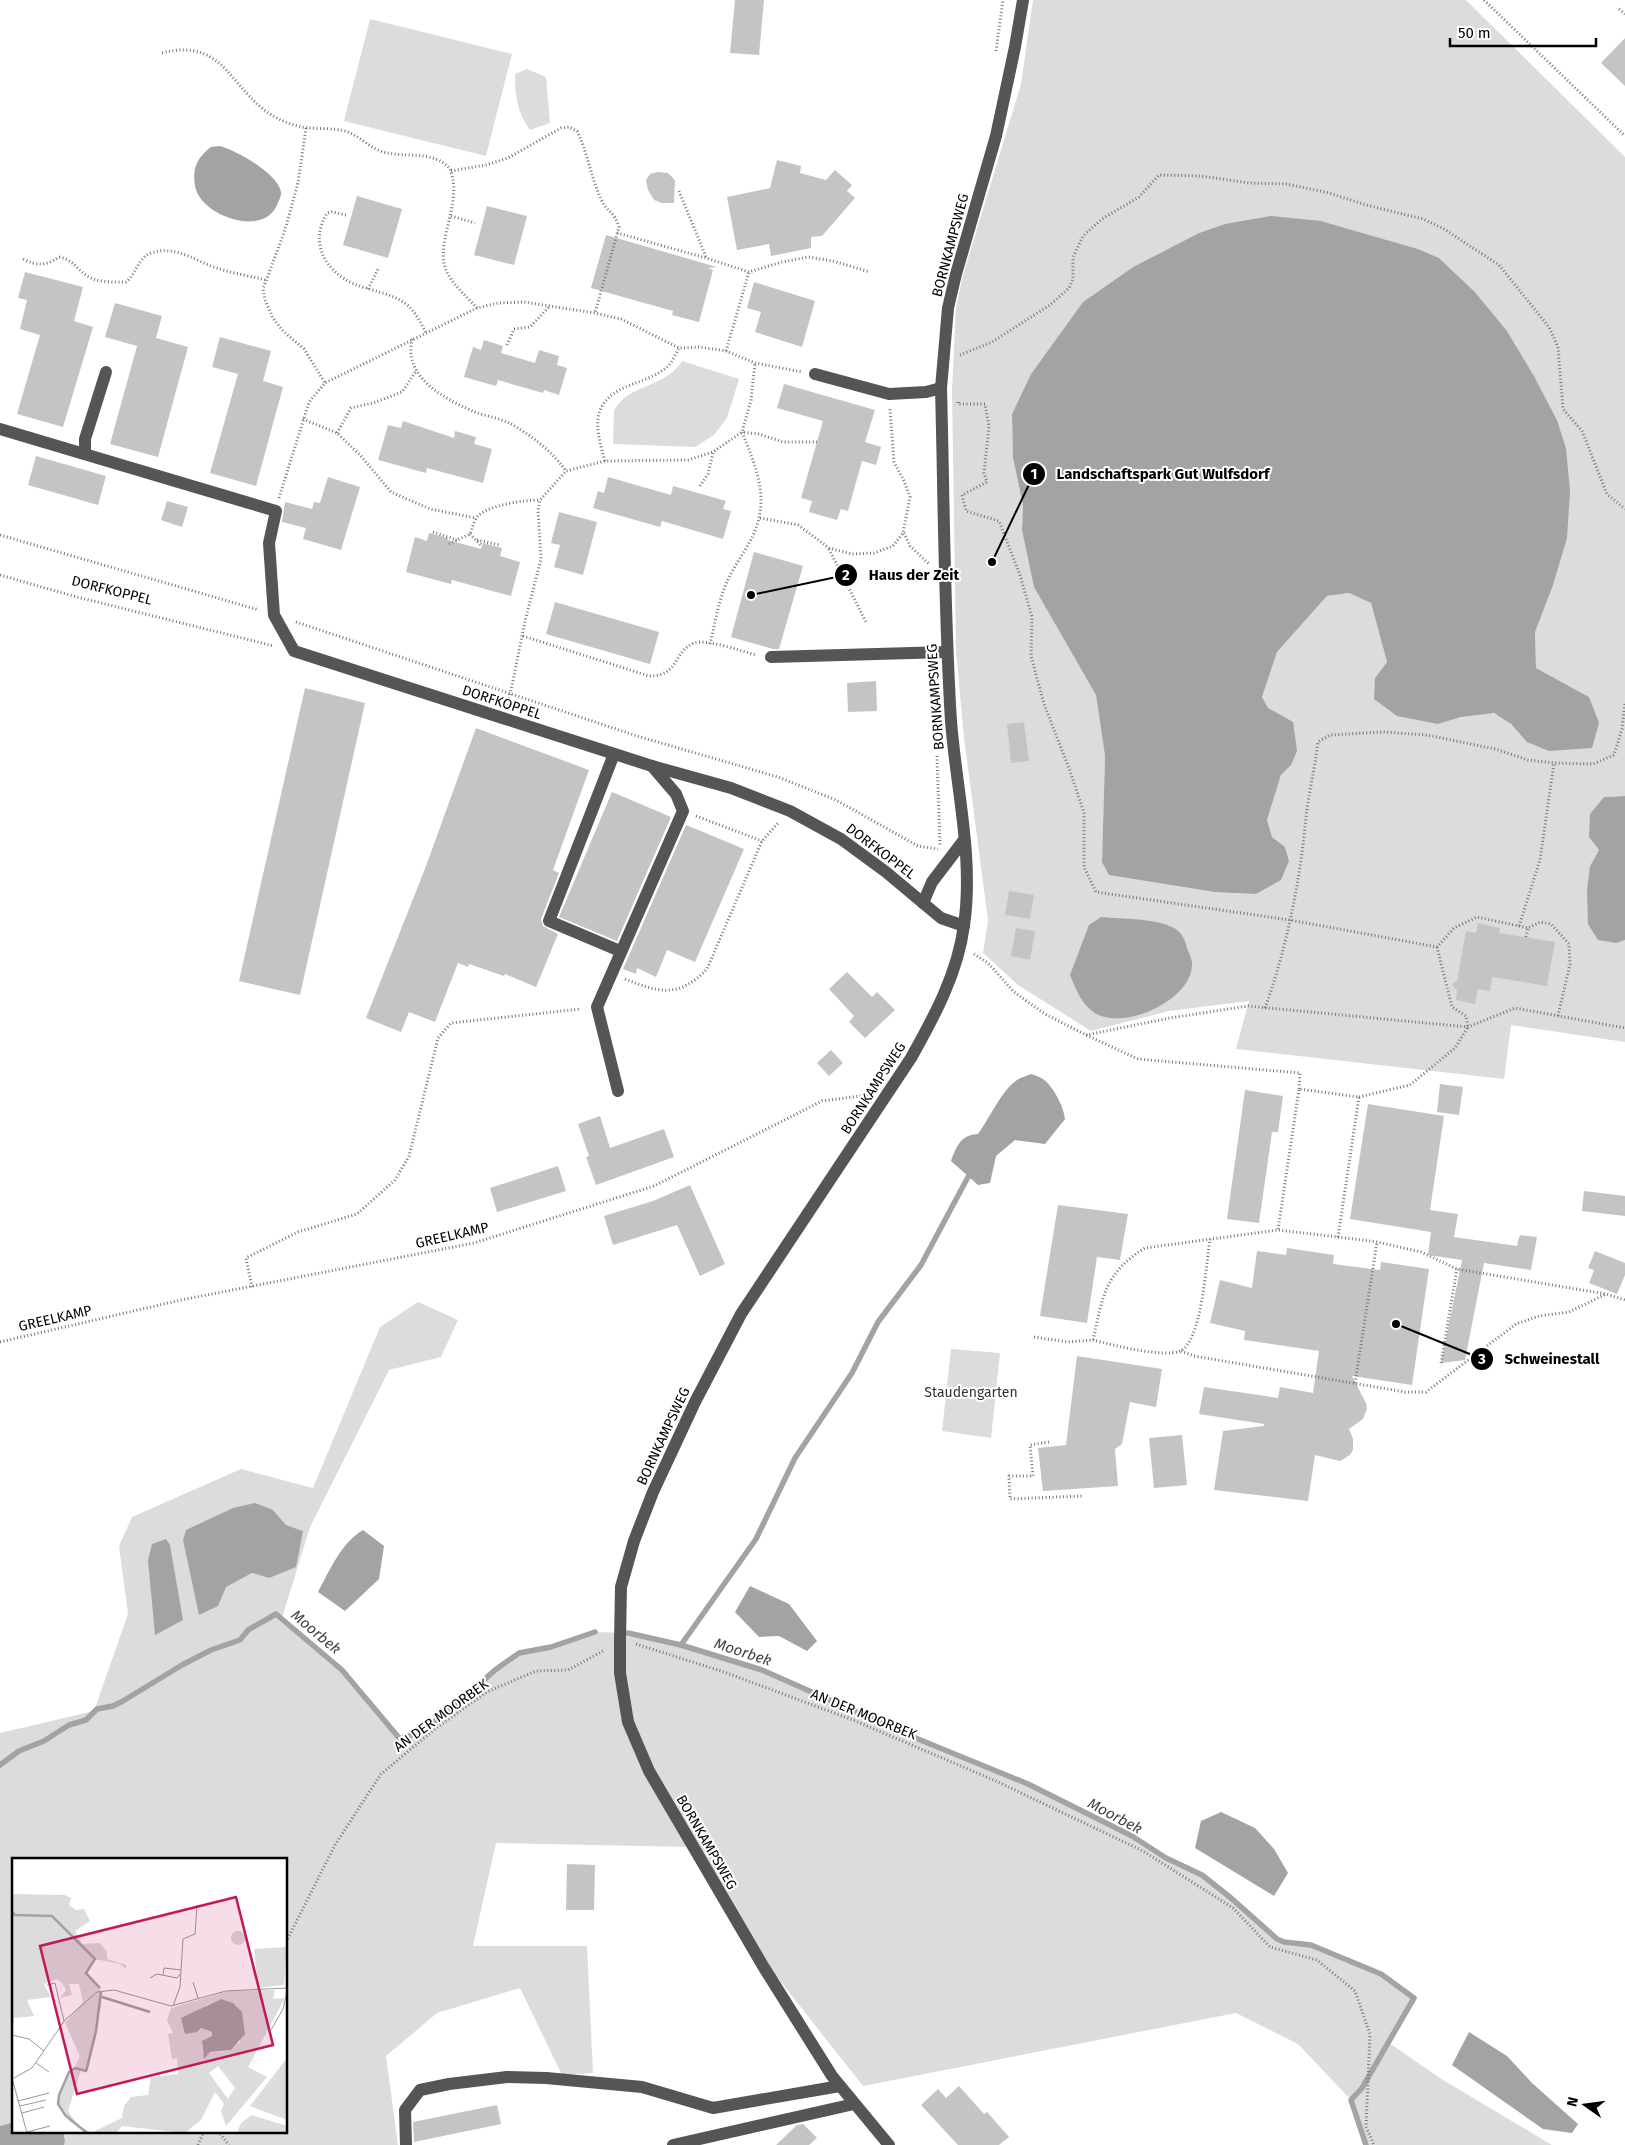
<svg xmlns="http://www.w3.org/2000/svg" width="1625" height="2145" viewBox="0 0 1625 2145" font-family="'Fira Sans',sans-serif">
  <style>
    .green { fill: #dcdcdc; fill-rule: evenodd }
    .water { fill: #a3a3a3 }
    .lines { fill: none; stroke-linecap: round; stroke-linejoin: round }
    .stream { stroke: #a3a3a3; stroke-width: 5.5 }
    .building { fill: #c4c4c4 }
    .path { stroke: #777; stroke-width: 3; stroke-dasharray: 1 2.5; stroke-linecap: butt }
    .minor { stroke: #555; stroke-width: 12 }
    .labels { text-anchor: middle; stroke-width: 4; stroke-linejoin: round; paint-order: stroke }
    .street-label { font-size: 14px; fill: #000; stroke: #fff }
    .park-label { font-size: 14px; fill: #333; stroke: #fff }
    .water-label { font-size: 15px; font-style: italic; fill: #444; stroke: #fff }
    .inset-river { fill: none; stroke: #a3a3a3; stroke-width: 2.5 }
    .inset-road { fill: none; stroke: #999; stroke-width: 1 }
    .view { fill: #c2185b; fill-opacity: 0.15; stroke: #c2185b; stroke-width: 2.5 }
    .inset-edge { fill: none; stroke: #000; stroke-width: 2.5 }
    .leader { fill: none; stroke: #000; stroke-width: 2 }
    .callout-dot { fill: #000; stroke: #fff; stroke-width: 2 }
    .mark-label { font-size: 15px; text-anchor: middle; font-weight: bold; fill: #fff }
    .callout-label { font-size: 15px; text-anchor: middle; font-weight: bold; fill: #000; stroke: #fff; stroke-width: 4; stroke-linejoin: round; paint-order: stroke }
  </style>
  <rect width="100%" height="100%" fill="#fff"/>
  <g class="green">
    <path d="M1033 0H1466L1625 157V796L1604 797 1589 837 1599 850 1590 866 1617 943 1625 940V1042L1511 1025 1504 1079 1236 1049 1249 1001 1169 1011 1091 1031 1018 985 983 953 988 920 964 738 956 649 952 389 956 308 963 275 1021 84ZM1321 221 1418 249 1439 258 1475 292 1507 331 1534 376 1557 420 1566 448 1552 588 1535 632 1536 668 1589 697 1527 742C1518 732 1508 719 1495 714 1484 710 1450 720 1438 724L1375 678 1387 662 1371 603 1349 593 1327 596 1277 652 1262 697 1291 765 1281 775 1267 820 1272 837 1285 847 1102 862 1105 756 1096 695 1022 530 1023 505 1013 458 1012 414 1031 374 1083 302 1133 267 1199 233 1225 224Z"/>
    <polygon points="370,19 512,54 486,156 344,121"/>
    <path d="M527 69 546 77 550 123 530 130C517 113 515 95 515 74Z"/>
    <path d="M682 361 739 379 727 418 714 435 695 447 613 444 614 410C618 405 622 399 627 396 646 384 670 381 682 361Z"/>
    <path d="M418 1302 458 1320 441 1357 389 1370 310 1527 282 1618 342 1670 397 1738 404 1739 420 1732 449 1711 495 1670 519 1653 551 1647 595 1632 628 1633 655 1639 712 1654 762 1670 918 1739 1028 1784 1080 1809 1132 1836 1166 1858 1202 1875 1231 1898 1277 1939 1284 1942 1311 1945 1381 1974 1414 1998 1389 2043 1443 2080 1552 2145H1366L1351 2100 1298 2044 1236 2013 863 2086 747 1939 692 1847 496 1843 473 1946H587L593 2073 562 2075 520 1988 437 2013 386 2056 398 2145H64L65 2141 63 2131H286V1859H14V2122L0 2126V1733L94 1711 128 1614 119 1546 132 1517 241 1469 313 1488 380 1327ZM233 1508 273 1510 286 1525 303 1531 269 1578 252 1573 225 1587 217 1517Z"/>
    <polygon points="951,1349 1000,1353 991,1438 942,1431"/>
  </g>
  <g class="water">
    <path d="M220 146C236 150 282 176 281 194 281 197 278 202 277 205 266 230 231 222 213 210 205 204 197 197 195 186 192 168 197 158 211 147Z"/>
    <polygon points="1271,216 1321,221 1418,249 1439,258 1475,292 1507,331 1534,376 1557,420 1566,448 1570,491 1567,538 1552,588 1535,632 1536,668 1589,697 1599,723 1592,748 1549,751 1527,742 1511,724 1494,713 1461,717 1438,724 1397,716 1374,699 1375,678 1387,662 1371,603 1349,593 1327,596 1277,652 1262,697 1268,708 1293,722 1297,751 1291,765 1281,775 1267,820 1272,837 1285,847 1289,861 1281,880 1256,894 1215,892 1109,875 1102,862 1105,756 1096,695 1034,587 1022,530 1023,505 1013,458 1012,414 1031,374 1083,302 1133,267 1199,233 1225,224"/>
    <polygon points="1625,796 1625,940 1617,943 1598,940 1588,924 1587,890 1590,866 1599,850 1589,837 1590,814 1604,797"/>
    <path d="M1101 917C1122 919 1153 918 1172 927 1181 931 1185 939 1187 948 1189 953 1193 961 1192 966 1190 1002 1119 1033 1092 1011 1080 1001 1076 989 1070 975L1089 925Z"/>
    <path d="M1031 1074C1035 1075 1040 1077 1043 1079 1053 1086 1064 1107 1065 1119L1045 1144 1015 1140 996 1156 990 1183 978 1185 951 1161C957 1145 961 1135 978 1134 990 1118 1001 1091 1017 1080 1021 1077 1027 1076 1031 1074Z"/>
    <polygon points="255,1503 273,1510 286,1525 303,1531 296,1567 269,1578 252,1573 226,1587 218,1606 199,1615 183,1540 186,1530 233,1508"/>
    <path d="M363 1530 384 1546 379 1579 345 1611 318 1592C330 1570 341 1543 363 1530Z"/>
    <polygon points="166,1539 170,1545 183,1620 155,1635 148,1560 152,1544"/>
    <polygon points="750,1586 789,1604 817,1641 807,1651 779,1636 759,1637 735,1612"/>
    <polygon points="1221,1812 1255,1828 1274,1849 1288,1873 1274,1896 1195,1848 1201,1821"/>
    <polygon points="1469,2032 1507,2056 1532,2083 1578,2124 1572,2133 1543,2129 1452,2065"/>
    <polygon points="14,2122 14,2131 63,2131 65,2141 64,2145 0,2145 0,2126"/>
  </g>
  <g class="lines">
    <g class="stream">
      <polyline points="628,1633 681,1645 762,1670 918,1739 1028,1784 1132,1836 1166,1858 1202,1875 1231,1898 1277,1939 1284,1942 1311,1945 1381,1974 1414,1998 1362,2088 1351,2100 1366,2145"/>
      <polyline points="681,1645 756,1539 795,1458 852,1373 878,1322 921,1265 968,1177"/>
      <polyline points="0,1765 19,1751 44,1741 69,1725 86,1720 97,1709 113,1706 123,1701 182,1665 211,1650 240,1640 248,1630 276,1614 342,1670 400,1739 420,1732 449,1711 495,1670 519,1653 551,1647 595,1632"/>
    </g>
  </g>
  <g class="building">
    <polygon points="735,0 764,0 759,55 730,53"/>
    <polygon points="1625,38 1625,86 1601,63"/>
    <polygon points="777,160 801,166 800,173 826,180 835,170 852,185 847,191 855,198 822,236 811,237 811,248 771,256 769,244 737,250 727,197 770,188"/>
    <polygon points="658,172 668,173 673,178 675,181 674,203 662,203 654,200 648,190 646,180 650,174"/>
    <polygon points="357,196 402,209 388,258 343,245"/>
    <polygon points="487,206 527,216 514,265 474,255"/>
    <polygon points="606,235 717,267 708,268 713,270 699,322 672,315 673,311 591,288"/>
    <polygon points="25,272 83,287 74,321 93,327 63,427 17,414 40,335 20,329 27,300 18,298"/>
    <polygon points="754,282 815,301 802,347 755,332 761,312 747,308"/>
    <polygon points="115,303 162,316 156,338 188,347 158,457 110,444 137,346 105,337"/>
    <polygon points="220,337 271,351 263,381 283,387 256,486 210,473 238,374 212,367"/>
    <polygon points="484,340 503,346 501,353 535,363 539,350 559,356 557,365 567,368 559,395 544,390 543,393 498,380 496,386 464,377 473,347 481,350"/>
    <polygon points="784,384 875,410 865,442 881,447 876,465 862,461 848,511 841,509 837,520 809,512 812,501 801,498 823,421 777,408"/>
    <polygon points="403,421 454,438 455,431 476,437 474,444 492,449 483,483 427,468 426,473 378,460 388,425 401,428"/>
    <polygon points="36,456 106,476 98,505 28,485"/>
    <polygon points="328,477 360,487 341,550 303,539 306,528 282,522 285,502 312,509 314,502 320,503"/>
    <polygon points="608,477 671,495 673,486 726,501 723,509 731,511 723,539 662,521 660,527 593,508 598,491 604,493"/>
    <polygon points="167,501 188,507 182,527 161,520"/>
    <polygon points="559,512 597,522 583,575 554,567 560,545 551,543"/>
    <polygon points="429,533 448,538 448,540 481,549 483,543 502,548 500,556 520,562 511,596 452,580 451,584 406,572 415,537 427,541"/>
    <polygon points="754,552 803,566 779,649 773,649 731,637"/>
    <polygon points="555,602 659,632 650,664 546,634"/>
    <polygon points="876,681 877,711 848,712 847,683"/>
    <polygon points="305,688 365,703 300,995 239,981"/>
    <polygon points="1024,722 1029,761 1011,763 1007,724"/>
    <polygon points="476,728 589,770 553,870 559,873 541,919 543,926 558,934 536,987 505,974 504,976 469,964 468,967 458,963 435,1022 409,1012 401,1032 366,1018 426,866"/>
    <polygon points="612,792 671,817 617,941 559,917"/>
    <polygon points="686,825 744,849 695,962 667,950 656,977 637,968 636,974 623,969"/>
    <polygon points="1009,891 1034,895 1030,919 1005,915"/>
    <polygon points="1478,923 1500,928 1499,933 1555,942 1547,986 1492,977 1490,991 1478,989 1475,1004 1456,1000 1457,991 1452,984 1457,981 1466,931 1476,933"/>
    <polygon points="1016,928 1035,931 1030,960 1011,956"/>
    <polygon points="847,972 872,997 877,992 895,1010 865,1038 849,1022 854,1016 829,989"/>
    <polygon points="831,1050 843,1063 829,1076 817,1063"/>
    <polygon points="1440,1084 1463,1087 1459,1115 1437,1112"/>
    <polygon points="1245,1090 1283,1096 1278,1132 1272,1132 1259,1223 1227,1219"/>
    <polygon points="1368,1104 1444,1116 1430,1210 1458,1214 1454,1237 1517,1246 1519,1237 1521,1235 1537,1237 1531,1270 1484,1263 1465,1360 1441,1363 1462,1260 1428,1255 1431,1232 1350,1219"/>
    <polygon points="600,1116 610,1148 664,1129 674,1157 596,1185 586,1157 589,1156 578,1124"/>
    <polygon points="558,1166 566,1191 497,1212 490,1188"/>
    <polygon points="690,1185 725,1264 700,1276 677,1225 613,1245 604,1216 653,1201"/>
    <polygon points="1584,1191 1625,1196 1625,1216 1582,1211"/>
    <polygon points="1058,1205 1128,1214 1120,1260 1097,1257 1087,1323 1040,1316"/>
    <polygon points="1287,1248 1334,1255 1333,1264 1380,1270 1381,1262 1429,1269 1412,1385 1352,1376 1366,1403 1367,1409 1363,1419 1349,1429 1353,1439 1353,1450 1350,1455 1340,1461 1315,1455 1308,1501 1214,1490 1223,1431 1264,1426 1264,1424 1199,1414 1204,1387 1278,1398 1280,1387 1313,1393 1319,1351 1244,1340 1245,1331 1210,1323 1220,1280 1252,1288 1257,1251 1286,1255"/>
    <polygon points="1595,1251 1625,1263 1625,1275 1617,1294 1589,1283 1594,1270 1588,1268"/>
    <polygon points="1077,1356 1162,1369 1156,1407 1130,1402 1122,1444 1115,1449 1118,1486 1043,1491 1038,1448 1066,1445"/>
    <polygon points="1182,1435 1187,1485 1154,1488 1149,1438"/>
    <polygon points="567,1864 595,1865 594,1910 566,1910"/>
    <polygon points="959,2086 984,2114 987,2112 1009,2137 999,2145 958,2145 921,2105 938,2089 946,2098"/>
    <polygon points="497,2105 501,2124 414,2142 413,2122"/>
    <polygon points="803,2124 817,2138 809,2145 776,2145 797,2125"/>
  </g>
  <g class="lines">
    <g class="path">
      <polyline points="1484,0 1625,136"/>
      <polyline points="1619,9 1625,14"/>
      <polyline points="996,51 1003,0"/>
      <path d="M162 53C228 36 230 95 279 119 287 123 298 127 308 128 320 129 333 128 345 131 358 135 367 145 378 150 400 160 433 148 450 169 452 172 452 177 453 180 458 210 436 244 446 270 452 284 467 297 477 308"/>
      <polyline points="306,128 298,183 285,230 263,289 265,300 273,318 283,331 304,349 325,383"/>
      <path d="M451 171 486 165 508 158 561 128 569 127 577 131C588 153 591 179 602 201 607 212 614 211 619 227L595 313"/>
      <polyline points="679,191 706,257"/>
      <path d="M346 215 332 212 327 213C310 241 323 269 352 283 369 291 390 292 406 304 415 311 421 323 426 333"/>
      <polyline points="451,216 475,223"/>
      <polyline points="617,233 706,258 749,272 782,262 808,257 833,261 870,272"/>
      <path d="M23 259C37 266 46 266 59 257 75 261 74 267 86 275 96 283 114 282 126 282 136 274 138 258 151 253 176 244 198 263 220 269 235 274 251 276 265 280"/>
      <polyline points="368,289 379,267"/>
      <path d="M412 339C403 379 447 400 477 413 487 416 498 418 507 422 529 433 552 451 566 471"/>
      <polyline points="507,345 514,329 530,327 550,306"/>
      <polyline points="726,351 749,272"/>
      <polyline points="960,355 992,342 1050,305 1069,288 1073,279 1073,257 1083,236 1102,219 1139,197 1159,175 1201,176 1249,183 1287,184 1329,193 1366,205 1423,219 1444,229 1499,265 1549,327 1558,347 1563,409 1582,431 1607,494 1625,509"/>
      <polyline points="958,402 958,404 985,404 989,426 984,473 987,482 962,495 966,511 999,521 1020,575 1032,617 1031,656 1044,704 1070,771 1084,813 1084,867 1096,892 1290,920 1437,947 1454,928 1477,917 1519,926 1540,860 1554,763"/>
      <polyline points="303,419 337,433 361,456 391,492 430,509 476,518"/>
      <polyline points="337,433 351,408 373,403 402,392 416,371"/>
      <path d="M605 461C594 424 590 400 633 384 644 380 658 375 667 367 672 363 676 353 679 348"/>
      <polyline points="700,486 708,474 713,453"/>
      <polyline points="279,498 309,402 325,383 477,308 498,303 524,302 595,313 621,319 679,348 699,347 726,351 755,363 802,372"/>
      <polyline points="760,518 798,525 829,548 852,554 874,553 893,546 903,533 910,497 904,481 894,462 890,409"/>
      <polyline points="433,532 457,540"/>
      <polyline points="904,533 910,546 929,564"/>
      <polyline points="470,534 481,545"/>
      <polyline points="0,535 259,610"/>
      <polyline points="477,540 500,545"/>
      <path d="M449 544 470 534C472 529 474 520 478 516 489 505 524 500 540 500"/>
      <polyline points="829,549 866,622"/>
      <polyline points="0,575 73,596 274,646"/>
      <polyline points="296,622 637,736 778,777 836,800 918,846 938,849"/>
      <path d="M523 636 649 676C680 676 673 651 694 643 708 639 741 651 756 655"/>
      <path d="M710 644C715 624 718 603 726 584 735 562 754 542 759 518 766 488 753 460 742 432L759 434 783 442H817"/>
      <polyline points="508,705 525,621 541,559 538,510 540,500 566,471 605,461 688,460 713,452 742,432 751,400 755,363"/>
      <polyline points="937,756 940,845"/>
      <polyline points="696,816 762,841"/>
      <polyline points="1519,926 1528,928 1540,922 1551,924 1569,944 1570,964 1558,1016"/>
      <polyline points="1526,937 1528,928"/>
      <polyline points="974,954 988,963 1014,992 1045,1014 1086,1035 1138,1059 1300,1073 1299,1089"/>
      <path d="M625 979C660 993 679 998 707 969L762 841 779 822"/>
      <path d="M1265 1008C1287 947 1300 882 1306 817 1309 792 1315 767 1318 742L1330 735 1383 732 1427 735 1495 749 1528 760 1554 763 1593 764 1614 755 1622 729 1625 703"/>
      <polyline points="1086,1035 1170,1018 1248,1006 1468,1027 1515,1008 1625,1028"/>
      <polyline points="1359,1097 1410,1085 1455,1048 1468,1027 1466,1016 1452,1007 1437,947"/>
      <polyline points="1338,1237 1377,1242 1421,1252 1457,1269 1606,1294 1625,1300"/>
      <polyline points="252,1287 246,1258 298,1232 357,1214 395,1180 409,1156 438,1038 451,1023 581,1009"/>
      <path d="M1034 1337 1068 1342 1093 1340C1103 1297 1104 1273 1145 1248L1278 1230 1338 1237 1359 1097 1299 1089 1278 1230"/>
      <path d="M1093 1340C1112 1345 1163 1358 1180 1351 1202 1342 1206 1263 1210 1239"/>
      <polyline points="0,1342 181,1300 474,1243 654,1186 822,1101 868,1095"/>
      <polyline points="1181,1351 1194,1356 1405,1392 1426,1392 1516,1324 1539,1316 1569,1312 1606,1294"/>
      <polyline points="1441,1363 1457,1269"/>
      <polyline points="1355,1383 1377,1242"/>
      <polyline points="1049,1442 1030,1445 1033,1476 1009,1476 1010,1499 1083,1496"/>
      <polyline points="636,1644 724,1672 853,1720 996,1781 1143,1851 1233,1908 1270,1947 1317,1960 1355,1991 1370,2034 1366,2127 1374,2145"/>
      <polyline points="286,1942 335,1845 381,1774 435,1729 487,1692 536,1671 568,1670 605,1650"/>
      <polyline points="218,2131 229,2145"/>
      <polyline points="198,2145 204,2131"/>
    </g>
    <g class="minor">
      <polyline points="815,374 889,394 926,392 941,388"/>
      <polyline points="0,429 276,511 269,543 274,615 294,651 652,766 731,788 790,811 841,839 886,872 941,918 964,926"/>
      <polyline points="85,454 85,439 106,372"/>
      <polyline points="771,657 947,652"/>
      <polyline points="614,754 549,921 620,951"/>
      <polyline points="923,903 932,882 964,840"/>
      <polyline points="618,1091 597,1007 683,811 676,794 652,766"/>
      <polyline points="406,2145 405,2110 420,2090 449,2084 507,2077 546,2078 642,2087 713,2108 840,2086"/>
      <polyline points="673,2145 854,2104"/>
      <path d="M889 2145 832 2076 763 1966 649 1771 628 1722 620 1673V1641L621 1587 634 1541 653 1492 695 1402 741 1314 911 1058C934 1017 958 973 964 925 974 858 956 788 951 721 944 611 944 499 941 388L948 308 956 274 996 136 1015 47 1023 0"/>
    </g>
  </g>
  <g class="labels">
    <g class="street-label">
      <text transform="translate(950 245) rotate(-75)" y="5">BORNKAMPSWEG</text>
      <text transform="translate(112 590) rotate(14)" y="5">DORFKOPPEL</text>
      <text transform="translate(935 697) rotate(-94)" y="5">BORNKAMPSWEG</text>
      <text transform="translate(502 702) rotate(18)" y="5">DORFKOPPEL</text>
      <text transform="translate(881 851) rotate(37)" y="5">DORFKOPPEL</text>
      <text transform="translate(873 1088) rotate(-57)" y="5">BORNKAMPSWEG</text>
      <text transform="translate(452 1235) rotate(-13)" y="5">GREELKAMP</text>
      <text transform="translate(55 1318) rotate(-13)" y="5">GREELKAMP</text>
      <text transform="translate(663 1436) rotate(-65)" y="5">BORNKAMPSWEG</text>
      <text transform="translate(864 1714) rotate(22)" y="5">AN DER MOORBEK</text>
      <text transform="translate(441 1715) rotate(-36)" y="5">AN DER MOORBEK</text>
      <text transform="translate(707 1842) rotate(60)" y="5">BORNKAMPSWEG</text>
    </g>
    <g class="park-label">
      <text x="971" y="1397">Staudengarten</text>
    </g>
    <g class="water-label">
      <text transform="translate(316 1632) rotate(40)" y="5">Moorbek</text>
      <text transform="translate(743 1652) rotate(18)" y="5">Moorbek</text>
      <text transform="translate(1115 1816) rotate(28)" y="5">Moorbek</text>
    </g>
  </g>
  <g transform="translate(12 1858)">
    <rect width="275" height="275" fill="#fff"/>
    <path d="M0 36 53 37 59 40 57 47 64 52 72 51 78 63 63 73 70 86 88 85 95 94V101L114 107V111L108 106 83 101 74 115 88 130 89 146 75 210 74 213 69 212 56 253 65 266 79 275 110 260 112 248 119 239 136 237 139 219 166 216 165 200 160 201 156 176 161 175 155 162 159 150 217 133 263 132 261 141 273 140 236 209 255 219 214 268 209 253 212 246 203 234 189 262 173 275 110 268 104 275H75L57 263 46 246 47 237 55 216 63 209 68 198 53 165 71 144 67 126H57L60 137 48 140 54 132 50 125 45 121 32 126 39 139 15 142 22 158 2 160 0 177ZM209 141 225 148 228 184 215 193 191 195 190 187 200 178V174L189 170 185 174H176L170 159 185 155 194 147ZM206 208 223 230 216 241 197 215ZM219 80a7 7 0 1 1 14 0a7 7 0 1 1-14 0ZM275 89 272 127 246 130 242 91ZM275 200V262L238 248ZM240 257 275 268V275H225L229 265Z" fill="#dcdcdc" fill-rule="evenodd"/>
    <path d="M209 141 221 145 230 154 233 176 219 192 198 194 192 201 190 183 200 178V174L189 170 185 174 173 176 169 160Z" fill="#a3a3a3"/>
    <path class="inset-river" d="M0 54 3 57 40 58 83 101 74 115 88 130M90 139 138 154M75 275 53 257 46 246 47 237 57 214 63 210 74 213 75 210 84 173 89 134"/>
    <path class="inset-road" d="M151 117 152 110 169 112M138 120 145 116 165 120 168 116M181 124 186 140M35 127 43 125 52 163M161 148 168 129 171 81 183 76 185 47M259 172 271 151 275 134M0 177 17 181 32 193M24 205 37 214M0 220 15 275M0 221 20 210 53 162 85 134 102 132 159 148 214 133 275 130M6 243 37 235M8 248 34 242M10 255 32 249M15 274 38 268"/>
    <path class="view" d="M224 39 261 187 65 236 28 88Z"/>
    <rect width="275" height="275" class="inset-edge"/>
  </g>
  <path class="leader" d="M992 562L1034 474M751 595L846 575M1396 1324L1482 1359"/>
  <g class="callout-dot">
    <circle cx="992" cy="562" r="5"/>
    <circle cx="751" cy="595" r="5"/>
    <circle cx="1396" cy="1324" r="5"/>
    <circle cx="1034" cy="474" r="12"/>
    <circle cx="846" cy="575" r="12"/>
    <circle cx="1482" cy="1359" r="12"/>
  </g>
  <g class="mark-label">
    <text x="1034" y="479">1</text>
    <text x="846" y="580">2</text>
    <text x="1482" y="1364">3</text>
  </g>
  <g class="callout-label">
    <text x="1163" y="479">Landschaftspark Gut Wulfsdorf</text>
    <text x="914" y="580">Haus der Zeit</text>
    <text x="1552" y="1364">Schweinestall</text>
  </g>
  <g transform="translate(1585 2105) rotate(284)" stroke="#ffffff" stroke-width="4" paint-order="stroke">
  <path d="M0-4L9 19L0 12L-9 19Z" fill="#000000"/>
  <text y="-8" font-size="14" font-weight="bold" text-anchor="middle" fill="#000000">N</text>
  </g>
  <path d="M1450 38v8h146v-8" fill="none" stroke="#000000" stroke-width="2.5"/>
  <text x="1458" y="38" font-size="15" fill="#000000" stroke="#ffffff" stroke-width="4" paint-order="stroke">50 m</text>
</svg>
